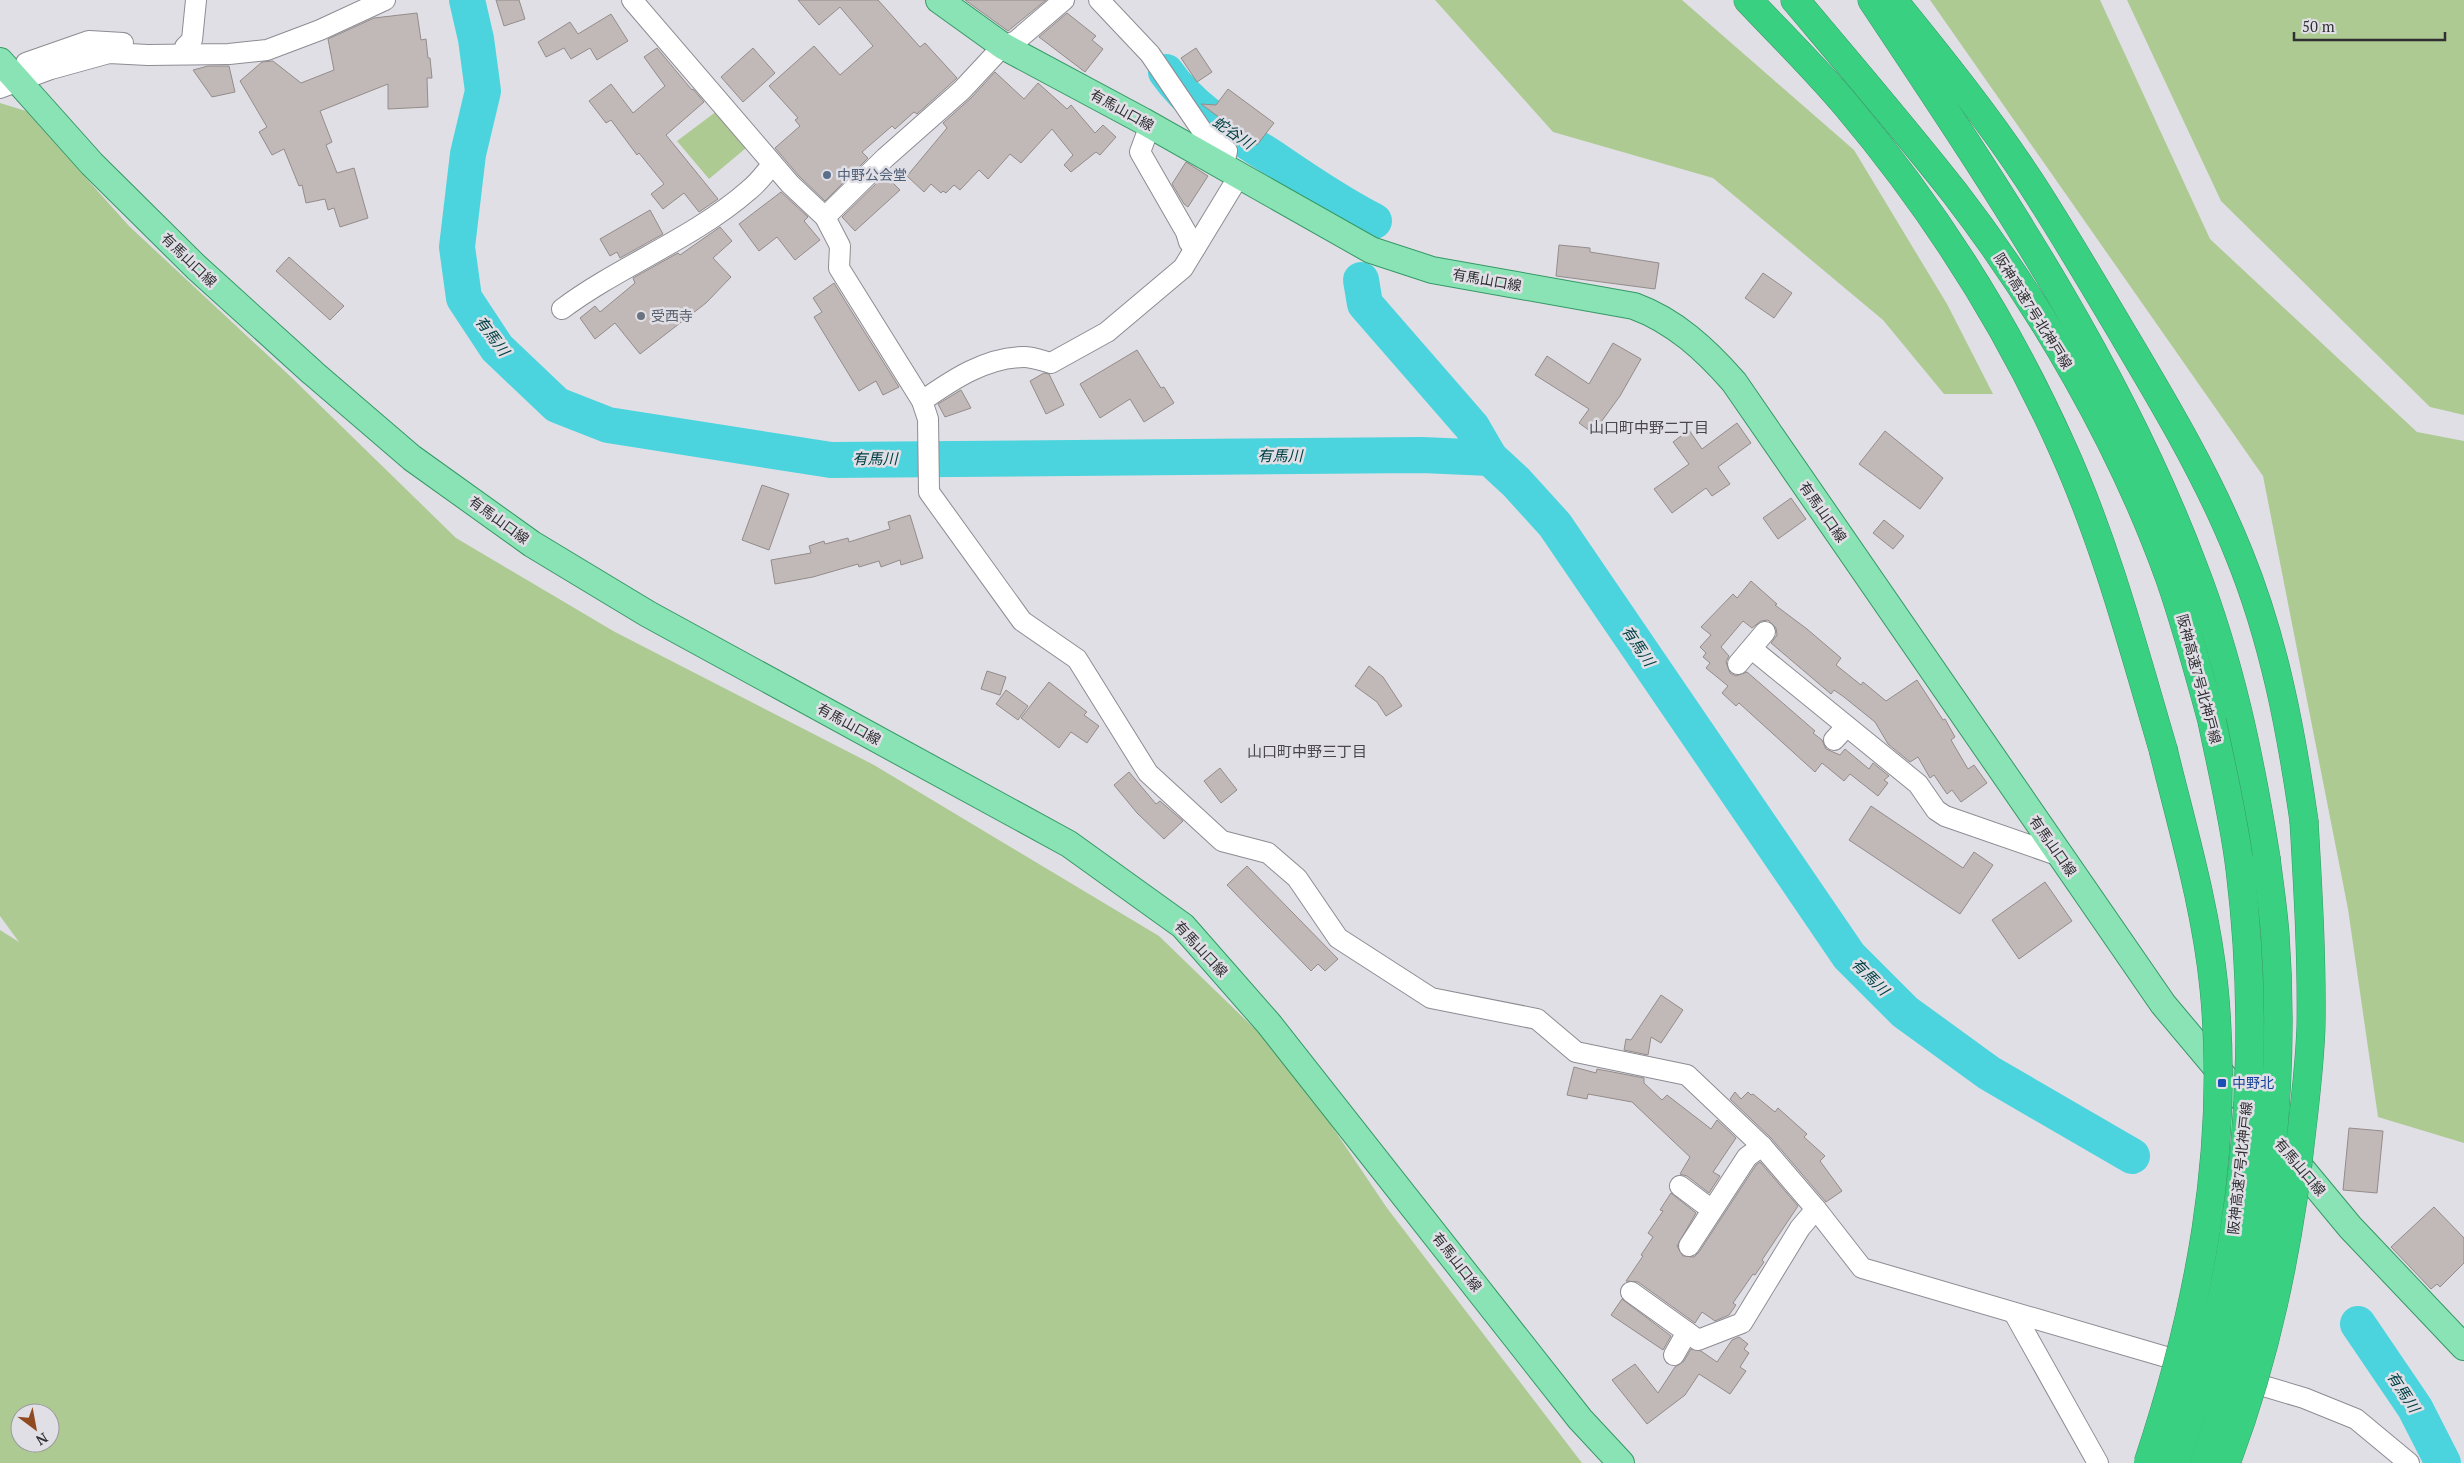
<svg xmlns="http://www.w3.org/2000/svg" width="2464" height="1463" viewBox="0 0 2464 1463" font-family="'PT Serif','Noto Sans JP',serif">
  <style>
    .green { fill: #adca92; fill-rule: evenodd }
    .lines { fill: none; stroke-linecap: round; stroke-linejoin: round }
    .river { stroke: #4bd4dd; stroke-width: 36 }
    .building { fill: #c1b9b8; stroke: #948c8a }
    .minor-casing { stroke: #8e8c93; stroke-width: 22 }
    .major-casing { stroke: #369866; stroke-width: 28 }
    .highway-casing { stroke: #369866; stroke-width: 29 }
    .minor { stroke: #fff; stroke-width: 20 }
    .major { stroke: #89e3b4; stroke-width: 26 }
    .highway { stroke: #3ad082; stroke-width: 28 }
    .highway-bridge-casing { stroke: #369866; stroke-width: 29; stroke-linecap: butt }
    .highway-bridge { stroke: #3ad082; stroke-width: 28 }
    .service-dot { fill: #5c6f8a; stroke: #e1dfe6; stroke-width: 2 }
    .worship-dot { fill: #6b7280; stroke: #e1dfe6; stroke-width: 2 }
    .transit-dot { fill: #1a4fb4; stroke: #e1dfe6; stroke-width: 2 }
    .labels { text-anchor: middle; stroke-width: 5; stroke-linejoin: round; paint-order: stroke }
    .street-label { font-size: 14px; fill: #302f32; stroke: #e1dfe6 }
    .service-label { font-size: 14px; fill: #4e5e75; stroke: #e1dfe6; text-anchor: start }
    .worship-label { font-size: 14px; fill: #5b616d; stroke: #e1dfe6; text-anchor: start }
    .transit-label { font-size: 14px; fill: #164399; stroke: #e1dfe6; text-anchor: start }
    .water-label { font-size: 15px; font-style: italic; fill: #004044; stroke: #e1dfe6 }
    .neighbourhood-label { font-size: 15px; fill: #49474d; stroke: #e1dfe6 }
  </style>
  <rect width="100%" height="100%" fill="#e1dfe6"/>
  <g class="green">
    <polygon points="1435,0 1682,0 1854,150 1947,304 1993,394 1944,394 1883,320 1713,178 1553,132"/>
    <polygon points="1930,0 2100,0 2210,239 2417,432 2464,441 2464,1143 2378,1117 2348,909 2263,476"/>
    <polygon points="2127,0 2464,0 2464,415 2430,407 2221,201"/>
    <path d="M0 103 26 111 129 226 291 377 456 538 615 632 874 765 1159 936 1288 1061 1387 1208 1582 1463H0V930L19 942 0 916ZM20 1413H50V1443H20Z"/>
    <polygon points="717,111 746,148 709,179 677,141"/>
  </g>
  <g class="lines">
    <g class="river">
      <polyline points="467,0 476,39 483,91 468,154 457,247 464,298 497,348 557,405 608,425 831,460 1422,455 1490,458 1516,482 1555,525 1849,956 1905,1012 1989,1073 2132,1156"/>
      <path d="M1166 72C1194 112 1236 134 1276 160 1308 182 1339 203 1374 221"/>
      <polyline points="1361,280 1365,304 1472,427 1490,458"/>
      <polyline points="2358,1324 2415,1408 2443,1463"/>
    </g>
  </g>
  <g class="building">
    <polygon points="496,0 519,0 525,19 504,26"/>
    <polygon points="798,0 878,0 920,47 925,43 957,78 917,114 914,112 895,129 892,126 862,152 868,158 825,201 799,176 775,148 800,126 795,120 798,118 769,86 814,46 840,75 873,46 840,7 819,25"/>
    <polygon points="965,0 1046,0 1008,31"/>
    <polygon points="417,13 421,40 426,39 428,58 430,58 432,78 427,78 428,107 388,109 388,84 320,111 332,142 326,145 337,173 354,168 368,218 340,227 334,208 328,210 325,199 306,203 302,185 299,186 284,149 272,155 259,132 267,127 240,81 262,62 273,61 301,83 334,70 328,39 374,18"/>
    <polygon points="1067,13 1096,36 1092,40 1103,49 1085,72 1039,37"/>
    <polygon points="611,14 628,41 597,60 590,48 571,59 564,48 546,57 538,42 570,22 578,34"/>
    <polygon points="657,48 692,90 693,89 704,102 666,135 718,199 699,212 684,193 663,209 651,194 664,184 639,153 637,155 611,120 606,123 589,101 611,84 633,113 665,86 644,57"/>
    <polygon points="753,48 775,73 743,102 721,77"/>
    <polygon points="1196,48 1212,72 1197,82 1181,58"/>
    <polygon points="208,66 229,66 235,92 212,97 193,70"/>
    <polygon points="995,72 1024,99 1038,83 1067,109 1071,105 1095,133 1103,125 1116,137 1100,155 1096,152 1071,172 1064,165 1073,155 1052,129 1021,163 1010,154 988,179 979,170 960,190 954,185 946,193 943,191 941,193 931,184 924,192 907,176 947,128 943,123 971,98"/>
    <polygon points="1228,89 1274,123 1257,145 1201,104 1216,105"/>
    <polygon points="1186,162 1208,176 1188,207 1184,204 1172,184"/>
    <polygon points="885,175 900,190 855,231 842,217"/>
    <polygon points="781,192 808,217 804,221 820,240 795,260 777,237 759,251 739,224"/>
    <polygon points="650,210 663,234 620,258 617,252 610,256 600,239"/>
    <polygon points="720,227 732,241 713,258 731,277 706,303 640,354 615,323 595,339 580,318 595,306 600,312 635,283 633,278 678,253 680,255"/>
    <polygon points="1559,245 1590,248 1590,252 1659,263 1655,289 1556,276"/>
    <polygon points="289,257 344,306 330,320 276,271"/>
    <polygon points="1763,273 1792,293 1774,318 1745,298"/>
    <polygon points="834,283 850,309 899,387 883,395 876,381 859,391 814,317 822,312 813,298"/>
    <polygon points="1613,343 1641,359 1620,396 1593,433 1579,423 1589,409 1535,375 1547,356 1589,384"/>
    <polygon points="1137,350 1161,388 1164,387 1174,403 1144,422 1130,399 1100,418 1080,384"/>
    <polygon points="1044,373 1049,374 1064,405 1046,414 1030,381"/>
    <polygon points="961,390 971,408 945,417 938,404"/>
    <polygon points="1737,423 1751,443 1718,467 1730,484 1712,496 1706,488 1672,513 1654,489 1689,464 1673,442 1689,430 1702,449"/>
    <polygon points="1885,431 1943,478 1920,509 1859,464"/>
    <polygon points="762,485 789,494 769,550 742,540"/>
    <polygon points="1791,498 1806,519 1778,539 1763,518"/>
    <polygon points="910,515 923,558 901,565 900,560 881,567 879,561 859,567 858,564 813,577 775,584 771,560 811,553 809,546 824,541 825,544 848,538 849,542 890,529 888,522"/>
    <polygon points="1884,520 1904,536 1893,549 1873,533"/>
    <polygon points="1751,581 1777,604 1775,605 1807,629 1841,658 1836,665 1861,685 1863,682 1886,701 1917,680 1943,720 1945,719 1955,737 1951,740 1968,769 1974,765 1987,783 1961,802 1952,790 1947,794 1934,775 1930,778 1918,757 1910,762 1888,744 1875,722 1844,697 1834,690 1831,694 1771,643 1777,635 1776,628 1768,620 1761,621 1752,628 1743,621 1721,647 1729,656 1726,662 1730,673 1736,676 1747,672 1815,731 1813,733 1822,740 1826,749 1840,755 1845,749 1869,769 1873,763 1889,776 1884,780 1888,783 1878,796 1850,774 1844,781 1822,763 1815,772 1739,703 1736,706 1722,693 1728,686 1706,668 1710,663 1703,657 1706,653 1700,647 1711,635 1701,627 1733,594 1737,598"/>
    <polygon points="1369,666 1383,677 1402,706 1386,716 1377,702 1355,686"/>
    <polygon points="987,671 1006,677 1000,695 981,689"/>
    <polygon points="1049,682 1087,712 1084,715 1099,726 1087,743 1071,732 1059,748 1021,718"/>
    <polygon points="1006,690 1028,706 1018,720 996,704"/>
    <polygon points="1220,768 1237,790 1221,803 1204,781"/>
    <polygon points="1129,772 1156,804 1160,801 1183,821 1164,839 1137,813 1114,785"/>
    <polygon points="1871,806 1963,868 1974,852 1993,865 1960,914 1849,840"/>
    <polygon points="1247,866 1338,959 1325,971 1318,964 1311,971 1227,885"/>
    <polygon points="2045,882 2072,921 2019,959 1992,920"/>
    <polygon points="1661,995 1683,1010 1661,1043 1651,1037 1648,1055 1624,1050 1626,1039 1631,1040"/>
    <polygon points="1574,1067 1596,1073 1597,1069 1644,1078 1644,1083 1662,1100 1667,1095 1711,1129 1717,1120 1736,1138 1713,1172 1720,1176 1709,1193 1687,1176 1680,1174 1690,1157 1632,1102 1588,1094 1587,1099 1567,1095"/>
    <polygon points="1735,1092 1741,1099 1748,1092 1751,1095 1753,1094 1775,1112 1778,1108 1807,1134 1804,1137 1825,1156 1820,1161 1842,1191 1826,1202 1771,1138 1730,1099"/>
    <polygon points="2349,1128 2383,1131 2377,1193 2343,1190"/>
    <polygon points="1760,1162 1798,1206 1762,1260 1764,1262 1755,1275 1753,1274 1733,1303 1736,1305 1729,1315 1715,1321 1702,1312 1695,1323 1638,1282 1626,1281 1643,1256 1641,1255 1653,1237 1648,1233 1663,1211 1660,1210 1671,1193 1696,1213 1677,1246 1683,1256 1694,1257 1699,1252 1756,1165"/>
    <polygon points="2434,1207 2464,1238 2464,1263 2440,1287 2437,1284 2431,1289 2391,1247"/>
    <polygon points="1622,1299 1671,1336 1663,1350 1611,1315"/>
    <polygon points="1739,1337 1748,1344 1744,1349 1749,1353 1740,1367 1746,1371 1730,1394 1699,1374 1685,1395 1647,1424 1612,1380 1635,1364 1658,1393 1675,1367 1684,1361 1691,1349 1701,1351 1717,1362 1732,1340"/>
  </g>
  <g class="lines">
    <g class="minor-casing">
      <g id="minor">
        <polyline points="632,0 790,184 825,217 840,246 839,268 922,401 928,419 929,492 1022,621 1077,659 1148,773 1222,841 1268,853 1297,878 1338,938 1431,998 1537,1019 1576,1052 1687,1075 1762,1146 1816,1209 1862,1268 2190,1364"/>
        <polyline points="1099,0 1150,54 1203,132 1227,151 1223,167"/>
        <polyline points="185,54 185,47 192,40 196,0"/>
        <polyline points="26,63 89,41 123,43"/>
        <polyline points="0,88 51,69 109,53 148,55 229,54 267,50 320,30 385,0"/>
        <polyline points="1150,125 1140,152 1186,232 1189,242 1195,248"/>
        <polyline points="825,217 885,158 962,90 1003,46 1016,41 1064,0"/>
        <path d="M562 309C621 265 693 239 749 190 758 183 765 173 772 165"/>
        <path d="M922 401C952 380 986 357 1024 357 1033 357 1043 361 1051 363L1107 332 1183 268 1239 176"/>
        <polyline points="1752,649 1918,784 1936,810 1945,816 2060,856"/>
        <polyline points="1738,664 1765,632"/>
        <polyline points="1834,740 1846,727"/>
        <polyline points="1680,1186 1712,1210"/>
        <polyline points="1689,1246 1747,1157 1762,1146"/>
        <polyline points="1631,1292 1698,1340 1742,1323 1800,1228 1816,1209"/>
        <polyline points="2014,1313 2098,1463"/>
        <polyline points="1674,1355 1687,1332"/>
        <polyline points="2240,1379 2304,1398 2356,1419 2409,1463"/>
      </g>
    </g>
    <g class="major-casing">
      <g id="major">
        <path d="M939 0 1003 46 1143 121 1371 250 1432 270 1634 306C1675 321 1706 350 1734 382L2163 1004 2257 1116"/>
        <polyline points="0,61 92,164 196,267 313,373 412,458 532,544 648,614 1069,844 1183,926 1269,1024 1580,1419 1621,1463"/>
        <polyline points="2287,1151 2350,1227 2464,1347"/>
      </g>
    </g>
    <g class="highway-casing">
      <g id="highway">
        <path d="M1748 0C1781 35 1815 68 1846 105 1933 208 2007 324 2062 447 2106 544 2133 647 2163 749"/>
        <path d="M1795 0C1849 64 1903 127 1954 192 2041 305 2122 444 2170 579 2186 625 2199 673 2212 721"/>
        <path d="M1872 0C1992 181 2116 362 2193 566 2230 661 2250 758 2266 858"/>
        <path d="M1893 0C1941 59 1989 119 2031 183 2064 234 2095 287 2126 339 2167 408 2209 479 2239 554 2274 640 2291 730 2304 821"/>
      </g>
    </g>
    <use href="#minor" class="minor"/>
    <use href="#major" class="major"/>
    <use href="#highway" class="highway"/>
    <g class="highway-bridge-casing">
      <g id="highway-bridge">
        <path d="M2148 1463C2199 1310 2230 1150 2214 988 2206 907 2182 827 2163 749"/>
        <path d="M2176 1463C2199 1390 2221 1316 2233 1239 2253 1119 2255 991 2240 869 2234 819 2222 770 2212 721"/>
        <path d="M2205 1463C2260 1291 2288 1114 2275 934 2273 908 2269 883 2266 858"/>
        <path d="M2226 1463C2267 1355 2290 1242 2302 1128 2306 1094 2310 1060 2311 1026 2312 957 2308 890 2304 821"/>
      </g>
    </g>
    <use href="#highway-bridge" class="highway-bridge"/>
  </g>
  <circle class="service-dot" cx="827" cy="175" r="5"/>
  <circle class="worship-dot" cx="641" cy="316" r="5"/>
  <rect class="transit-dot" x="2217" y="1078" width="10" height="10" rx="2.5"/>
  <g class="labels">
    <g class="street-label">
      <text transform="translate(1122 110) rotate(29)" y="5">有馬山口線</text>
      <text transform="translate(189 260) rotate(44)" y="5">有馬山口線</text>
      <text transform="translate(1487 280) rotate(10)" y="5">有馬山口線</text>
      <text transform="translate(2033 311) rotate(58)" y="5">阪神高速7号北神戸線</text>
      <text transform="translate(1823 512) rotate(55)" y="5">有馬山口線</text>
      <text transform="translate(499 520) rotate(36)" y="5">有馬山口線</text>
      <text transform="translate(2199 679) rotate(75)" y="5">阪神高速7号北神戸線</text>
      <text transform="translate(849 724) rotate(29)" y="5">有馬山口線</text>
      <text transform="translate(2053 846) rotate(55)" y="5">有馬山口線</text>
      <text transform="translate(1201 949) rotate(47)" y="5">有馬山口線</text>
      <text transform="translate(2300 1167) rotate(50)" y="5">有馬山口線</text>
      <text transform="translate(2240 1168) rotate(-84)" y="5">阪神高速7号北神戸線</text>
      <text transform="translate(1457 1262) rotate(52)" y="5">有馬山口線</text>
    </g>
    <g class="service-label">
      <text x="837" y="180">中野公会堂</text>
    </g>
    <g class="worship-label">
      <text x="651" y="321">受西寺</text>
    </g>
    <g class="transit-label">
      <text x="2232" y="1088">中野北</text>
    </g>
    <g class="water-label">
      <text transform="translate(1233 133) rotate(34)" y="5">蛇谷川</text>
      <text transform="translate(492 336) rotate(53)" y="5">有馬川</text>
      <text x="1280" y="461">有馬川</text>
      <text x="875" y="464">有馬川</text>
      <text transform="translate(1638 646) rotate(56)" y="5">有馬川</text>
      <text transform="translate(1870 977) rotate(45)" y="5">有馬川</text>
      <text transform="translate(2403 1392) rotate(57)" y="5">有馬川</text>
    </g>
    <g class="neighbourhood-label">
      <text x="1649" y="433">山口町中野二丁目</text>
      <text x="1307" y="757">山口町中野三丁目</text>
    </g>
  </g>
  <g transform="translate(35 1428) rotate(148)"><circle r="24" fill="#e1dfe6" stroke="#9a999e"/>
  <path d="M0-4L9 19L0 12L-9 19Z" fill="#904a22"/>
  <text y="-8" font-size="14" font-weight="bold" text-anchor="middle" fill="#302f32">N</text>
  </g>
  <path d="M2294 32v8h151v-8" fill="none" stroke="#302f32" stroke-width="2.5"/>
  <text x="2302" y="32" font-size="15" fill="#302f32" stroke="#e1dfe6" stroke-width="4" paint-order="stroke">50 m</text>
</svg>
